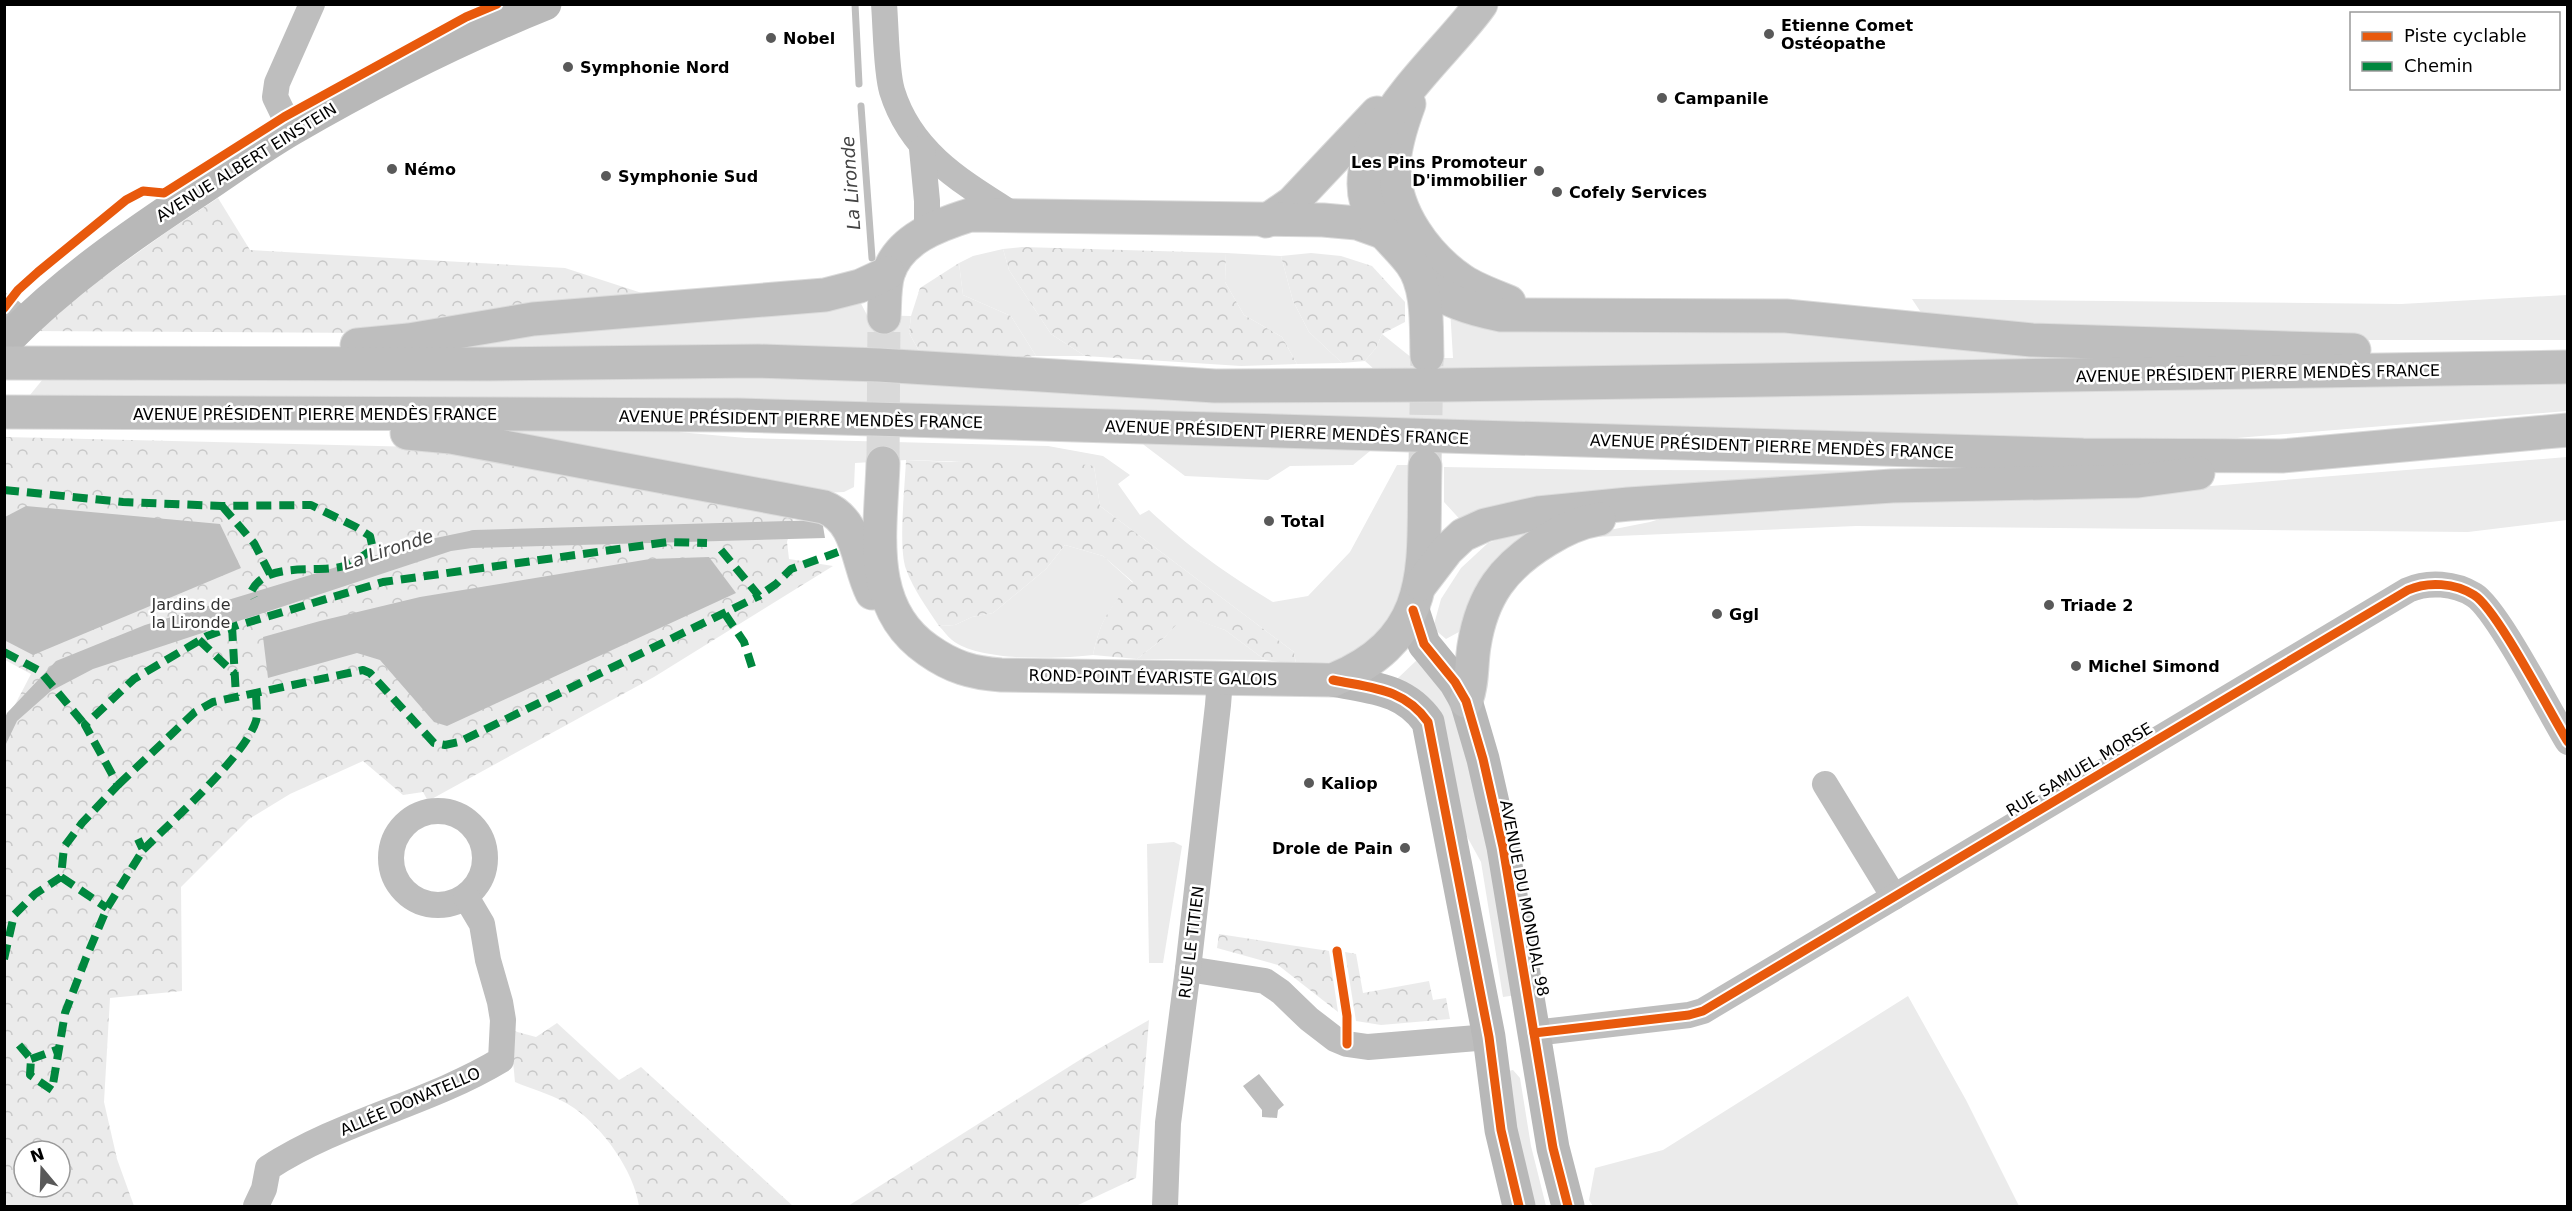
<svg xmlns="http://www.w3.org/2000/svg" width="2572" height="1211" viewBox="0 0 2572 1211" font-family="'DejaVu Sans',sans-serif">
  <style>
    .green { fill: #ebebeb }
    .forest { fill: url(#forest-crowns); fill-rule: evenodd }
    .water { fill: #bebebe }
    .lines { fill: none; stroke-linecap: round; stroke-linejoin: round }
    .stream { stroke: #bebebe; stroke-width: 7 }
    .primary-tunnel { stroke: #d9d9d9; stroke-width: 33; stroke-dasharray: 33 16; stroke-linecap: butt }
    .primary-casing { stroke: #dbdbdb; stroke-width: 35 }
    .minor { stroke: #bebebe; stroke-width: 26 }
    .secondary { stroke: #b8b8b8; stroke-width: 33 }
    .primary { stroke: #bebebe; stroke-width: 33 }
    .quiet { stroke: #00873e; stroke-width: 8; stroke-dasharray: 15 8; stroke-linecap: butt }
    .cycleway-casing { stroke: #fff; stroke-width: 13 }
    .cycleway { stroke: #e8590c; stroke-width: 9 }
    .poi-dot { fill: #595959; stroke: #fff; stroke-width: 2 }
    .labels { text-anchor: middle; stroke-width: 5; stroke-linejoin: round; paint-order: stroke }
    .poi-label { font-size: 16px; font-weight: bold; fill: #000; stroke: #fff; text-anchor: start }
    .street-label { font-size: 16px; fill: #000; stroke: #fff }
    .park-label { font-size: 16px; fill: #323232; stroke: #fff }
    .water-label { font-size: 18px; font-style: italic; fill: #434343; stroke: #fff }
  </style>
  <defs>
    <pattern id="forest-crowns" width="20" height="18" patternUnits="userSpaceOnUse" patternTransform="scale(1.5)"><rect width="20" height="18" fill="#ebebeb"/><path d="M2 6a3 3 0 1 1 6 0M12 15a3 3 0 1 1 6 0" fill="none" stroke="#c8c8c8"/></pattern>
  </defs>
  <rect width="100%" height="100%" fill="#fff"/>
  <g class="green">
    <polygon points="1003,249 1009,270 1051,334 1085,356 1036,356 1011,316 963,295 959,263 973,256"/>
    <polygon points="1226,253 1281,256 1293,301 1309,332 1342,363 1297,364 1282,337 1244,315 1225,282"/>
    <polygon points="2567,295 2567,340 2343,340 2136,337 1924,317 1912,299 2401,304"/>
    <polygon points="857,296 867,315 911,316 909,333 919,351 440,352 524,331"/>
    <polygon points="1450,308 1789,327 2092,356 2093,364 1374,369 1365,361 1376,348 1382,334 1412,358 1453,358"/>
    <polygon points="47,374 2568,379 2567,411 2212,440 2101,441 26,400"/>
    <path d="M511 428H633L746 438 1048 446 1103 456 1130 475 1118 484 1140 515 1149 510C1190 548 1225 573 1273 602L1308 596 1350 552 1397 465H1413L1408 584 1395 617 1367 647 1332 662 1296 664 1294 652 1100 506 1094 466 906 460 855 463 854 487 844 492 824 493 510 438Z"/>
    <polygon points="1140,438 1366,445 1370,451 1353,465 1290,466 1268,480 1185,476 1144,445"/>
    <polygon points="2567,457 2567,520 2468,532 1856,526 1569,538 1650,522 1699,507 2136,492"/>
    <polygon points="1444,467 1597,470 2090,471 1466,526 1444,502"/>
    <polygon points="1552,521 1468,627 1446,639 1433,628 1441,599 1461,568 1488,543"/>
    <path d="M1065 545 1103 556 1133 583C1109 608 1100 621 1093 655 1059 659 979 662 952 640 947 636 943 630 939 626L955 625 972 617 993 613 1046 569Z"/>
    <polygon points="1183,615 1225,630 1265,660 1137,659 1165,637"/>
    <polygon points="1417,660 1445,686 1467,736 1517,995 1503,997 1481,862 1464,831 1397,679"/>
    <polygon points="1174,842 1182,846 1163,963 1149,963 1147,844"/>
    <polygon points="1908,996 1966,1100 2019,1206 1593,1206 1589,1200 1595,1168 1663,1150"/>
    <polygon points="1513,1070 1520,1078 1531,1146 1546,1206 1528,1206 1508,1071"/>
  </g>
  <g class="forest">
    <polygon points="218,198 250,250 565,268 651,296 372,333 28,331 168,231"/>
    <polygon points="1022,247 1226,253 1225,282 1244,315 1282,337 1297,364 1241,366 1085,356 1051,334 1009,270 1003,249"/>
    <polygon points="1311,253 1341,256 1372,266 1405,302 1405,322 1382,334 1376,348 1365,361 1342,363 1309,332 1293,301 1281,256"/>
    <polygon points="959,263 963,295 1011,316 1036,356 1009,358 919,351 909,333 911,316 920,288"/>
    <path d="M5 437 419 447 795 513 787 542 789 559 833 566 654 677 428 801 423 792 403 795 363 761 290 794 249 819 181 887 182 991 110 998 104 1102 117 1159 134 1206H5V724L31 674 5 660 4 486 7 483 5 482ZM24 1151H60V1187H24Z"/>
    <path d="M1021 456 1094 466 1100 506 1294 652 1296 664 1265 660 1225 630 1184 616 1165 637 1137 659 1093 655C1100 621 1109 607 1133 582L1103 556 1065 545 1046 569 993 613 972 617 955 625 939 626C927 608 913 589 906 569 898 547 905 486 906 460L951 462Z"/>
    <polygon points="1219,934 1329,951 1338,1012 1278,965 1217,948"/>
    <polygon points="1345,952 1356,954 1363,993 1429,981 1433,1000 1446,998 1450,1019 1381,1025 1356,1021"/>
    <polygon points="1149,1020 1136,1178 1076,1206 848,1206 1086,1056"/>
    <path d="M557 1023 619 1080 641 1067 793 1206H639C634 1171 603 1128 574 1108 557 1096 534 1090 515 1082L510 1030 536 1037Z"/>
  </g>
  <g class="water">
    <polygon points="26,506 220,524 241,568 33,655 4,640 5,517"/>
    <polygon points="822,520 825,538 472,548 451,551 93,669 51,691 17,721 5,746 5,718 7,713 56,661 145,625 426,540 474,530"/>
    <polygon points="709,557 736,593 447,726 434,722 380,660 357,653 268,678 263,637 320,621 420,597 650,559"/>
    <polygon points="1259,1074 1284,1105 1278,1110 1277,1118 1262,1117 1262,1110 1243,1086"/>
  </g>
  <g class="lines">
    <g class="stream">
      <polyline points="855,4 859,84"/>
      <polyline points="861,106 872,258"/>
    </g>
    <g class="primary-tunnel">
      <polyline points="883,463 884,317"/>
      <polyline points="1425,464 1427,357"/>
    </g>
    <g class="primary-casing">
      <g id="primary">
        <path d="M1409 104C1402 123 1394 146 1394 167 1394 212 1426 256 1463 281 1477 290 1494 296 1509 302"/>
        <polyline points="1266,221 1292,203 1377,113"/>
        <path d="M1421 281C1445 301 1470 309 1501 315L1786 316 2032 340 2354 350"/>
        <path d="M884 317C885 303 884 288 888 274 899 239 938 225 970 215L1323 220 1357 223 1385 233"/>
        <polyline points="357,345 409,340 533,319 825,295 860,286 888,273"/>
        <path d="M1427 356C1426 326 1429 287 1411 263 1400 248 1385 236 1375 221 1328 148 1444 58 1481 4"/>
        <polyline points="4,363 488,364 758,361 879,365 1215,386 1447,385 2568,367"/>
        <polyline points="4,412 739,415 2083,455 2282,456 2568,430"/>
        <path d="M407 433 451 437 824 507C859 521 857 563 872 593"/>
        <path d="M883 463C881 530 865 607 928 650 952 667 972 673 1001 675L1333 680C1438 636 1422 562 1425 466"/>
        <polyline points="1421,584 1447,550 1463,535 1485,525 1538,513 1629,504 1892,486 2138,481 2198,473"/>
        <path d="M1466 701C1473 683 1471 664 1474 646 1482 595 1504 566 1547 540 1563 530 1580 522 1599 519"/>
      </g>
    </g>
    <g class="minor">
      <path d="M884 4C886 28 886 71 892 91 911 153 962 182 1014 215"/>
      <polyline points="291,130 275,97 277,83 312,4"/>
      <polyline points="922,149 927,201 927,230"/>
      <polyline points="4,306 24,323"/>
      <polyline points="1825,784 1894,897"/>
      <circle cx="438" cy="858" r="47"/>
      <polyline points="1188,969 1265,981 1281,992 1309,1019 1335,1039 1347,1044 1368,1047 1489,1037"/>
      <path d="M1534 1033 1689 1015 1703 1011 2408 590C2428 581 2455 583 2474 595 2497 609 2550 713 2568 742"/>
      <path d="M256 1206 264 1189 268 1168C340 1121 428 1104 501 1060L503 1020 500 1002 488 960 482 924 466 897"/>
      <polyline points="1165,1206 1168,1123 1188,969 1218,705 1219,692 1213,679"/>
    </g>
    <g class="secondary">
      <path d="M4 343C63 282 131 235 201 189 231 169 261 147 292 129 373 82 458 39 545 4"/>
      <polyline points="1413,610 1424,644 1455,682 1466,701 1483,759 1503,847 1553,1148 1568,1206"/>
      <path d="M1333 680C1371 688 1404 688 1428 722L1489 1037 1501 1130 1519 1206"/>
    </g>
    <use href="#primary" class="primary"/>
    <g class="quiet">
      <path d="M4 490 123 502 222 506 311 505 356 527 370 536 373 549C365 555 354 562 344 566 317 574 266 560 251 592L254 598"/>
      <polyline points="222,506 254,543 270,574"/>
      <polyline points="721,550 759,596 776,584 791,569 838,552"/>
      <polyline points="725,614 744,642 752,667"/>
      <polyline points="246,623 383,582 668,542 707,543"/>
      <polyline points="232,626 236,696"/>
      <polyline points="199,640 235,674"/>
      <polyline points="4,652 40,671 85,725"/>
      <polyline points="118,785 195,712 213,702 363,670 370,673 434,743 445,745 459,742 759,596"/>
      <path d="M143 850C171 822 245 756 256 721 258 713 256 702 256 693"/>
      <polyline points="61,877 107,908"/>
      <polyline points="4,959 14,915 35,894 61,877 64,847 82,823 118,785 85,725 134,679 207,636 238,625"/>
      <polyline points="19,1045 31,1059 30,1075 52,1090 65,1013 86,958 107,908 143,850 138,839"/>
      <polyline points="31,1059 59,1049"/>
    </g>
    <g class="cycleway-casing">
      <g id="cycleway">
        <polyline points="4,308 18,290 38,272 126,200 143,191 164,193 284,117 466,17 497,4"/>
        <polyline points="1413,610 1424,644 1455,682 1466,701 1483,759 1503,847 1553,1148 1568,1206"/>
        <path d="M1333 680C1371 688 1404 688 1428 722L1489 1037 1501 1130 1519 1206"/>
        <polyline points="1337,951 1347,1016 1347,1044"/>
        <path d="M1534 1033 1689 1015 1703 1011 2408 590C2428 581 2455 583 2474 595 2497 609 2550 713 2568 742"/>
      </g>
    </g>
    <use href="#cycleway" class="cycleway"/>
  </g>
  <g class="poi-dot">
    <circle cx="1769" cy="34" r="6"/>
    <circle cx="771" cy="38" r="6"/>
    <circle cx="568" cy="67" r="6"/>
    <circle cx="1662" cy="98" r="6"/>
    <circle cx="392" cy="169" r="6"/>
    <circle cx="1539" cy="171" r="6"/>
    <circle cx="606" cy="176" r="6"/>
    <circle cx="1557" cy="192" r="6"/>
    <circle cx="1269" cy="521" r="6"/>
    <circle cx="2049" cy="605" r="6"/>
    <circle cx="1717" cy="614" r="6"/>
    <circle cx="2076" cy="666" r="6"/>
    <circle cx="1309" cy="783" r="6"/>
    <circle cx="1405" cy="848" r="6"/>
  </g>
  <g class="labels">
    <g class="poi-label">
      <text x="1781" y="31">Etienne Comet<tspan x="1781" dy="18">Ostéopathe</tspan></text>
      <text x="783" y="44">Nobel</text>
      <text x="580" y="73">Symphonie Nord</text>
      <text x="1674" y="104">Campanile</text>
      <text x="1527" y="168" text-anchor="end">Les Pins Promoteur<tspan x="1527" dy="18">D'immobilier</tspan></text>
      <text x="404" y="175">Némo</text>
      <text x="618" y="182">Symphonie Sud</text>
      <text x="1569" y="198">Cofely Services</text>
      <text x="1281" y="527">Total</text>
      <text x="2061" y="611">Triade 2</text>
      <text x="1729" y="620">Ggl</text>
      <text x="2088" y="672">Michel Simond</text>
      <text x="1321" y="789">Kaliop</text>
      <text x="1393" y="854" text-anchor="end">Drole de Pain</text>
    </g>
    <g class="street-label">
      <text transform="translate(246 162) rotate(-32)" y="6">AVENUE ALBERT EINSTEIN</text>
      <text transform="translate(2258 373) rotate(-1)" y="6">AVENUE PRÉSIDENT PIERRE MENDÈS FRANCE</text>
      <text x="315" y="420">AVENUE PRÉSIDENT PIERRE MENDÈS FRANCE</text>
      <text transform="translate(801 419) rotate(1)" y="6">AVENUE PRÉSIDENT PIERRE MENDÈS FRANCE</text>
      <text transform="translate(1287 432) rotate(2)" y="6">AVENUE PRÉSIDENT PIERRE MENDÈS FRANCE</text>
      <text transform="translate(1772 446) rotate(2)" y="6">AVENUE PRÉSIDENT PIERRE MENDÈS FRANCE</text>
      <text transform="translate(1153 677) rotate(1)" y="6">ROND-POINT ÉVARISTE GALOIS</text>
      <text transform="translate(2079 769) rotate(-31)" y="6">RUE SAMUEL MORSE</text>
      <text transform="translate(1525 898) rotate(79)" y="6">AVENUE DU MONDIAL 98</text>
      <text transform="translate(1191 942) rotate(-83)" y="6">RUE LE TITIEN</text>
      <text transform="translate(410 1101) rotate(-23)" y="6">ALLÉE DONATELLO</text>
    </g>
    <g class="park-label">
      <text x="191" y="610">Jardins de<tspan x="191" dy="18">la Lironde</tspan></text>
    </g>
    <g class="water-label">
      <text transform="translate(851 183) rotate(-94)" y="6">La Lironde</text>
      <text transform="translate(388 550) rotate(-18)" y="6">La Lironde</text>
    </g>
  </g>
  <rect width="2572" height="1211" fill="none" stroke="#000000" stroke-width="12"/>
  <rect x="2350" y="12" width="210" height="78" fill="#ffffff" stroke="#999999" stroke-width="1.5"/>
  <rect x="2362" y="32" width="30" height="9" fill="#e8590c" stroke="#999999" stroke-width="1.5"/>
  <text x="2404" y="42" font-size="18" fill="#000000">Piste cyclable</text>
  <rect x="2362" y="62" width="30" height="9" fill="#00873e" stroke="#999999" stroke-width="1.5"/>
  <text x="2404" y="72" font-size="18" fill="#000000">Chemin</text>
  <g transform="translate(42 1169) rotate(341)"><circle r="28" fill="#ffffff" stroke="#999999" stroke-width="1.5"/>
  <path d="M0-4.5L10 22L0 15L-10 22Z" fill="#595959"/>
  <text y="-9" font-size="16" font-weight="bold" text-anchor="middle" fill="#000000">N</text>
  </g>
</svg>
